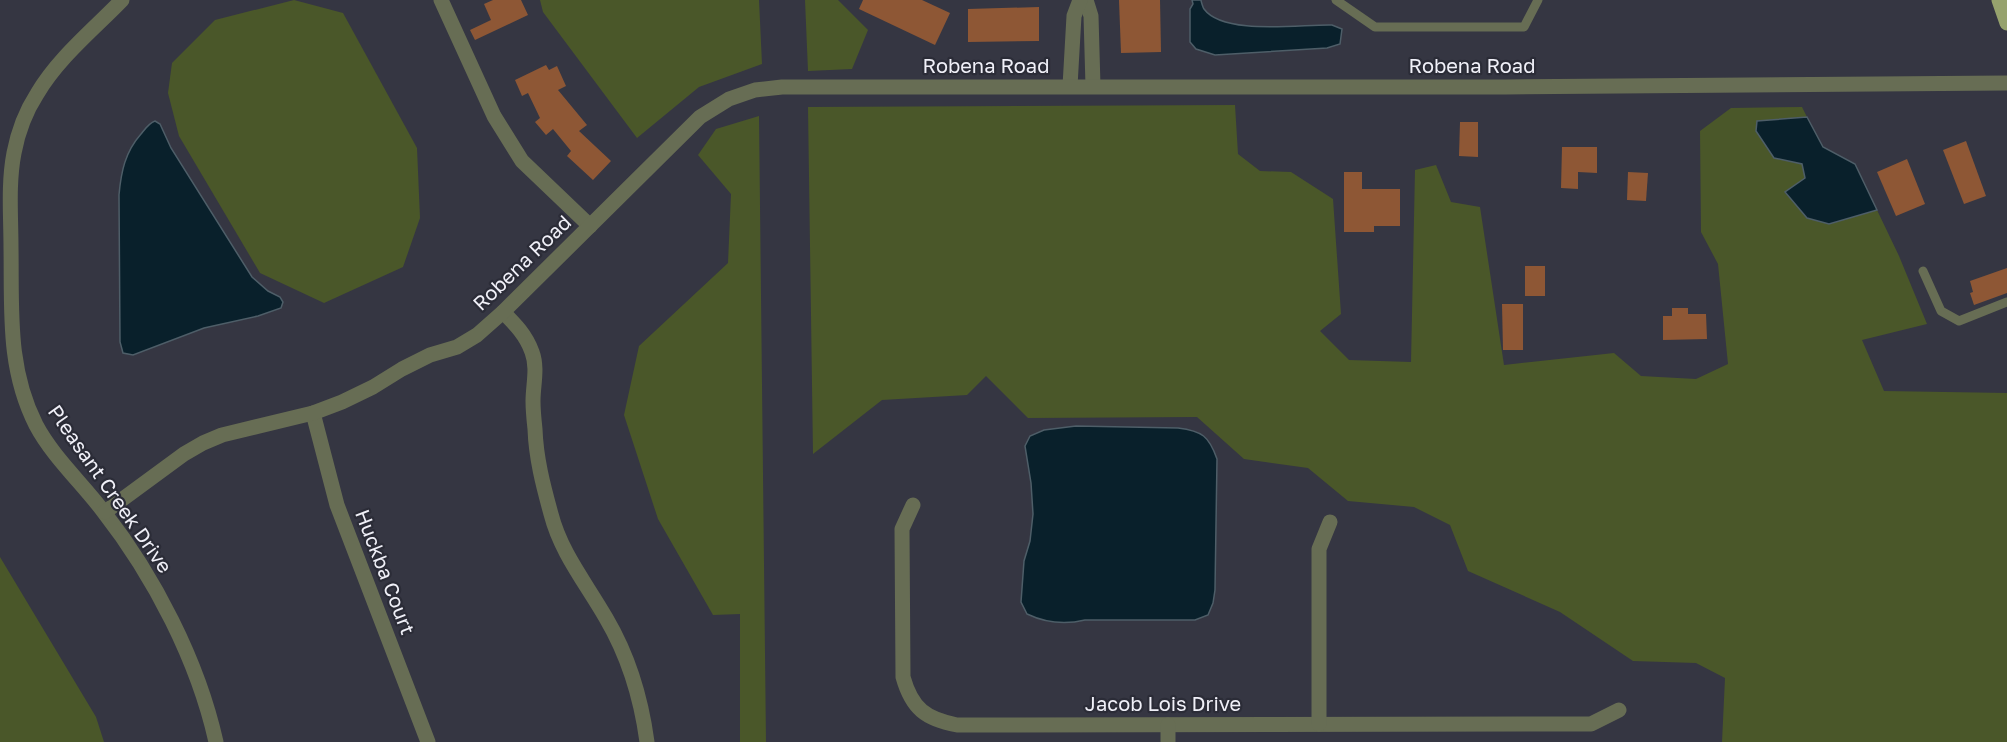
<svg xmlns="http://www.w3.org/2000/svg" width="2007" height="742" viewBox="0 0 2007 742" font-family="'Golos Text',sans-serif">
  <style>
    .green { fill: #4a5729 }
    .water { fill: #09202b; stroke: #4e5e68; stroke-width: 1.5 }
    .building { fill: #8e5735 }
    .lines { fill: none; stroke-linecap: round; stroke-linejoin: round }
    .lane { stroke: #676d54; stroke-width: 9 }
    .street { stroke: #676d54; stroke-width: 15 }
    .primary { stroke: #96a26d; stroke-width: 15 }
    .labels { text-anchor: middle; stroke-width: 4.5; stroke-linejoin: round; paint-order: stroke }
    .street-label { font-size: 20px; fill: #f0f0f8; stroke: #2b2c37 }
  </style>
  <rect width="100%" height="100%" fill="#353642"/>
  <g class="green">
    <polygon points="294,0 343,13 417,148 420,218 403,267 324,303 260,273 179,136 168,93 172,63 215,20"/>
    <polygon points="540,0 759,0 762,64 699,87 637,138 543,12"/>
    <polygon points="805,0 838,0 868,30 852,69 808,71"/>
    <polygon points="1235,105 1238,154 1260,171 1291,172 1333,199 1341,314 1320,331 1349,360 1411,362 1415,170 1436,165 1451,202 1480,207 1504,365 1614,353 1641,376 1696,379 1728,364 1718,264 1701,232 1700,131 1731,108 1802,107 1807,117 1758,121 1802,164 1806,178 1785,193 1829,224 1877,210 1899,256 1927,324 1862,340 1884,391 2007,393 2007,742 1722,742 1725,678 1696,663 1633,661 1560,612 1468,571 1450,525 1414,507 1348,501 1308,468 1244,459 1197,417 1028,418 986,376 967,395 882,400 813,454 808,107"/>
    <polygon points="759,116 766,742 740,742 740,614 713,615 658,519 624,415 639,346 728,263 731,194 698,155 716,129"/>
    <polygon points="0,557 96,717 104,742 0,742"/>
  </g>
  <g class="water">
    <path d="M1192 0H1201C1201 1 1203 8 1204 9 1224 36 1301 24 1332 25L1342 29 1340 44 1327 48 1215 55 1196 49 1190 42V9L1193 4Z"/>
    <polygon points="1807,117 1823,147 1855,164 1877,210 1829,224 1807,218 1785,192 1805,178 1802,164 1774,158 1756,131 1757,121"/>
    <path d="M155 121 160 124 171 148 252 277 268 291 280 297 283 302 281 308 258 316 204 328 133 355 123 353 120 342 119 195C121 172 125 152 141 134 145 129 149 123 155 121Z"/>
    <path d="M1076 426 1178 428C1202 431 1209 436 1217 459L1215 590 1213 603 1208 615 1195 620H1085C1064 625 1046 623 1027 614L1021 602 1024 561 1030 541 1033 514 1031 483 1025 446 1030 436 1044 430Z"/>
  </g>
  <g class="building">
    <polygon points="493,0 521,0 528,15 475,40 470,30 491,20 484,4"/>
    <polygon points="863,0 922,0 950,13 935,45 859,9"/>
    <polygon points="1119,0 1160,0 1161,52 1121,53"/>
    <polygon points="1039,7 1039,41 968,42 968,9"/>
    <polygon points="546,65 549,70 557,66 566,86 558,90 587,125 579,131 611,161 593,180 567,156 571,151 553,129 546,135 535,122 540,118 528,93 522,96 515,80"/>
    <polygon points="1460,122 1478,122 1478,157 1459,156"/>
    <polygon points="1966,141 1986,196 1964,204 1943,150"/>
    <polygon points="1562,147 1597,147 1597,173 1578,172 1578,189 1561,188"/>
    <polygon points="1907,159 1925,204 1896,216 1877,172"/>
    <polygon points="1344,172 1362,172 1362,189 1400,189 1400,226 1374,226 1374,232 1344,232"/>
    <polygon points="1628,172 1648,173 1646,201 1627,200"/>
    <rect x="1525" y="266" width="20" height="30"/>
    <polygon points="2007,268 2007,293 1974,305 1970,293 1973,292 1970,281"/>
    <polygon points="1502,304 1523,304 1523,350 1503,350"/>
    <polygon points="1672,308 1688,308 1688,314 1706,314 1707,339 1663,340 1663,316 1672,316"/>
  </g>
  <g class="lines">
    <g class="lane">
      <polyline points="1336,0 1375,27 1524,27 1538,0"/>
      <polyline points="1923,271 1941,311 1959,321 2007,302"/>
    </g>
    <g class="street">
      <path d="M122 0C94 29 58 58 37 94 26 111 18 132 14 153 8 184 11 216 11 248 12 310 7 368 36 425 53 457 82 483 103 511 154 576 198 661 216 742"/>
      <polyline points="441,0 494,116 522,161 590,226"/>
      <polyline points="1086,0 1091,16 1093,86"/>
      <polyline points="1070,86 1074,16 1080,0"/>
      <path d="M503 312C515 324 526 335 532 352 538 368 533 385 533 401 533 410 534 420 535 429 536 458 543 485 551 514 561 553 586 583 606 618 629 657 641 697 647 742"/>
      <polyline points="313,413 337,505 428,742"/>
      <path d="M913 505 902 529 903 677C912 709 926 719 957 725L1591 724 1619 710"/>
      <polyline points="105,512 184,454 203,443 222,435 313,413 342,402 373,387 402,369 430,355 457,347 477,335 503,312 700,117 729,99 755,90 782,87 1505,87 2007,83"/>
      <polyline points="1319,724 1319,549 1330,522"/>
      <polyline points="1168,725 1168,742"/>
    </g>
    <polyline class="primary" points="1999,0 2007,23"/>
  </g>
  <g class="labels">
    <g class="street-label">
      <text x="986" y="73">Robena Road</text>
      <text x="1472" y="73">Robena Road</text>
      <text transform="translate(522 263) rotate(-44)" y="7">Robena Road</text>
      <text transform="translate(110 489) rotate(55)" y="7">Pleasant Creek Drive</text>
      <text transform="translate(385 572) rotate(69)" y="7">Huckba Court</text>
      <text x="1163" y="711">Jacob Lois Drive</text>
    </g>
  </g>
</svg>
